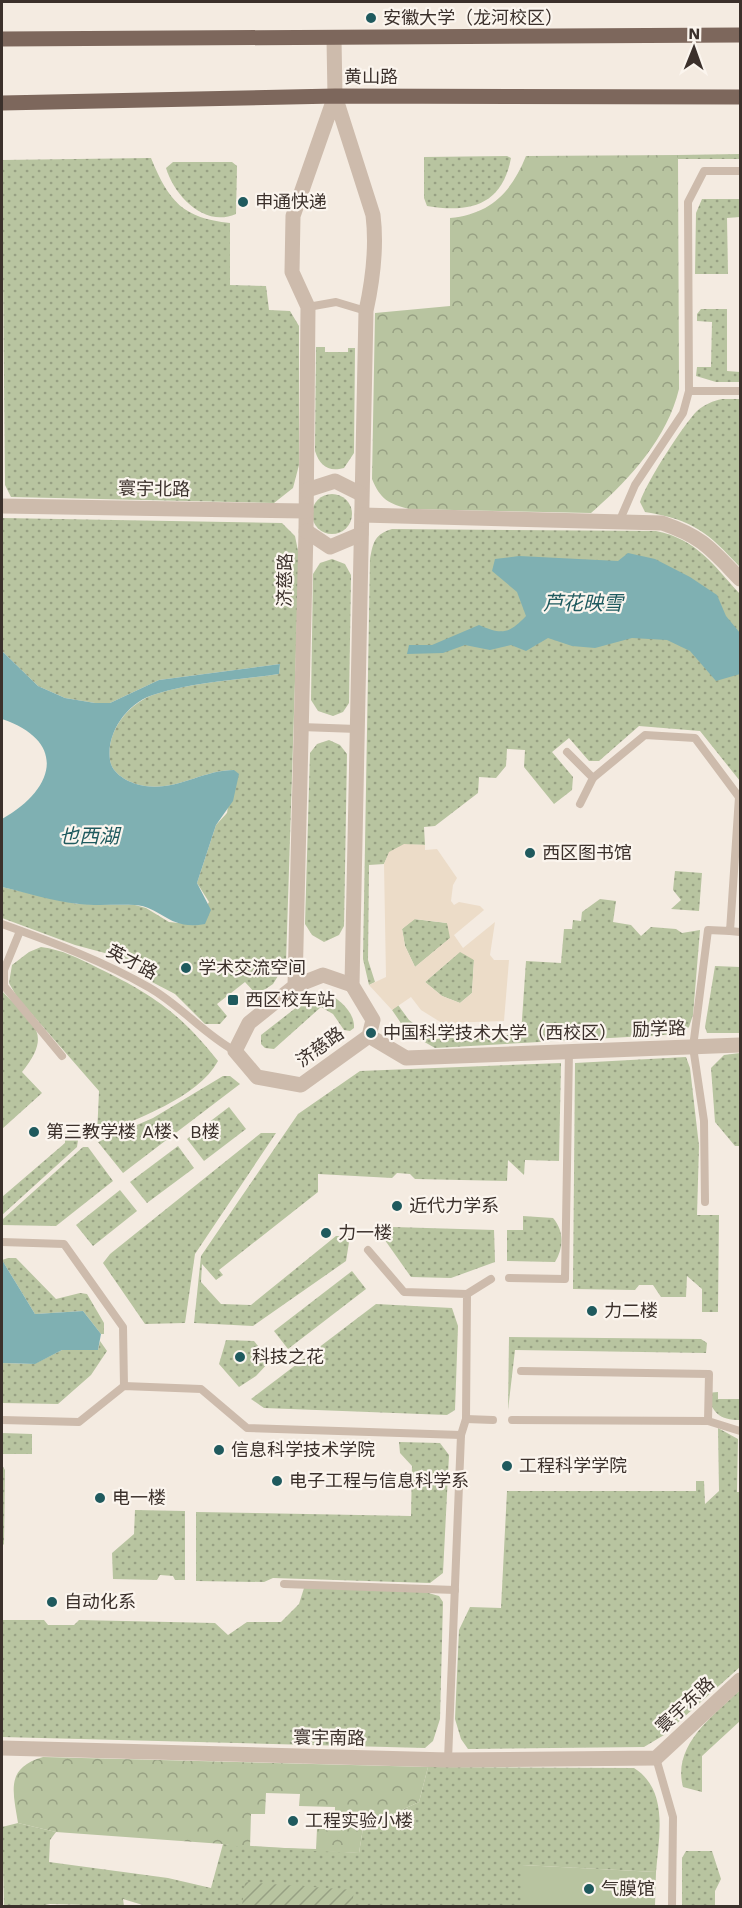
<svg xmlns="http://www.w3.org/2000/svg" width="742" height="1908" viewBox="0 0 742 1908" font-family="'Work Sans','Noto Sans SC',sans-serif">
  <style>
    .grass { fill: url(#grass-dots) }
    .forest { fill: url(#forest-crowns); fill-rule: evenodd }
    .garden { fill: url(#garden-furrows) }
    .pitch { fill: #b8c4a0 }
    .plaza { fill: #ecdcc8; fill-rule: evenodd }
    .water { fill: #7fb0b2 }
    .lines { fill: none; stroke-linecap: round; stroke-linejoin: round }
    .lane { stroke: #cdbbac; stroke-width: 8 }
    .street { stroke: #cdbbac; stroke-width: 15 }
    .primary { stroke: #7d675c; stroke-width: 15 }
    .poi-dot { fill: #1f5a5e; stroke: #fbf5ee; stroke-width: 2 }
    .labels { text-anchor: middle; stroke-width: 4.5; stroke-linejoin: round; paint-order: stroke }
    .poi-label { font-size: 18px; fill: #3b302b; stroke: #fbf5ee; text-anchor: start }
    .street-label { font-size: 18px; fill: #3b302b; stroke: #fbf5ee }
    .water-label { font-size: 20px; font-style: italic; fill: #1f5a5e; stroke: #fbf5ee }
  </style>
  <defs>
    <pattern id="grass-dots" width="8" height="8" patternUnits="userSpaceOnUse" patternTransform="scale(1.5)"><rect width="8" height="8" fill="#b8c4a0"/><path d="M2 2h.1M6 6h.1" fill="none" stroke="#97a083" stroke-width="1.8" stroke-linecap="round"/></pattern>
    <pattern id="forest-crowns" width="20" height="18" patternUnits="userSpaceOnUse" patternTransform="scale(1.5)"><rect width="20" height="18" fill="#b8c4a0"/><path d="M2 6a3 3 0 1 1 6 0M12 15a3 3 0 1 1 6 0" fill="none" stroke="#97a083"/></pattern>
    <pattern id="garden-furrows" width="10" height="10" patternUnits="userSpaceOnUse" patternTransform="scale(1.5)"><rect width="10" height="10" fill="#b8c4a0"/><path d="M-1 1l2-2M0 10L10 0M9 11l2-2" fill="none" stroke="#97a083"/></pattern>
  </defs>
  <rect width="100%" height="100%" fill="#f4ebe1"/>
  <g class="grass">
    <polygon points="740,154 740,159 678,159 678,155"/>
    <path d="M507 156 511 158C502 206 469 213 427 206L424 198V157Z"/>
    <path d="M151 158C169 202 183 218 230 223V285L266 286 269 310 290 311 299 326V465L293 488 274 503 11 497 5 485 2 160Z"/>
    <path d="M173 162H232L237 166 236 214C204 228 174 195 166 168Z"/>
    <polygon points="702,199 740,199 740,217 727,218 728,274 695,274 696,213"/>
    <polygon points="701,309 727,309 727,371 740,372 740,382 716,382 696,376 697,367 711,367 712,322 697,321 697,314"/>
    <path d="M316 347H325V352H348V348H355L354 453 344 468C328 472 320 466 315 451Z"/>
    <path d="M722 399H740V567C707 532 694 520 645 512L640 502C646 483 683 425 697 411 705 404 713 401 722 399Z"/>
    <circle cx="332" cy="514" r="20"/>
    <path d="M2 518 282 523 295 536 299 556 286 963 273 984 257 995 245 982 217 1004 227 1016 220 1024H205L175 994 152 982 142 963 75 945 2 918V887L77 904 135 905 146 908 169 922 198 925 209 902 197 883 216 825 227 813 234 770C203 770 176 791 145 786 131 784 112 775 110 760 106 731 129 702 156 694 195 682 239 680 279 674L280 664 159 680 110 703H95L65 698 38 686 2 651Z"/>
    <path d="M392 529 656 531C697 539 714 566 740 594V781L700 731 639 726 599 761H589L569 738 552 752 573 777 572 790 554 804 524 767 525 750 507 749 506 766 496 778 479 777 478 793 435 826 424 827 425 845C404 844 392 845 384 864L369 865 368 960 375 982 369 985 363 959 370 559C373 542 375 534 392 529Z"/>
    <polygon points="332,559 345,564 351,575 349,703 343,712 333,716 318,711 311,700 313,574 320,563"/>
    <polygon points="329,740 340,745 347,754 344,926 339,935 324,942 312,935 305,924 310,753 317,744"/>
    <polygon points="675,871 702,873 699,911 671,909 681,900 673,890"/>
    <polygon points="600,899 616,901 613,922 631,925 641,936 651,927 676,929 682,933 700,930 693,1015 689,1027 681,1034 435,1048 407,1032 392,1010 398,1005 409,1020 435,1039 521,1034 526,961 561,963 564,929 572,929 573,920 581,921 582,912"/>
    <polygon points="414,919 447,923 454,935 415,967 405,946 402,929"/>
    <path d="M41 947C63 950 78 958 98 968 152 994 180 1013 218 1061 198 1098 135 1120 97 1135L99 1091 17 997 9 983 12 965 29 952Z"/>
    <polygon points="463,949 474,960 472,993 460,1003 442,996 425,982"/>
    <polygon points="715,966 740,967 740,1033 707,1033 705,1027"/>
    <path d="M2 991C31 1022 55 1032 22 1072L42 1093 2 1129Z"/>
    <path d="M326 992C339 999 355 1012 354 1028L350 1031 344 1030 333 1014 321 1007 274 1049 265 1048 261 1044V1035L311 996Z"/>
    <polygon points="740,1053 740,1146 735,1146 715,1122 711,1068 724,1055"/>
    <polygon points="686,1057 690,1068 699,1146 697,1215 719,1215 718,1312 702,1312 702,1289 687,1276 686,1297 661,1297 653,1285 639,1285 635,1290 573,1289 575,1063"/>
    <polygon points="561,1063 559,1161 525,1160 524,1175 508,1160 507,1181 415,1179 410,1174 397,1173 392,1178 318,1174 318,1192 219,1270 223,1275 216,1280 202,1264 201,1282 221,1304 251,1305 336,1236 350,1236 346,1261 253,1326 194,1323 201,1256 298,1114 360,1071"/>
    <polygon points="223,1076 230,1076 240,1084 123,1173 98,1142 153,1118"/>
    <polygon points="229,1107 246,1129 204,1161 187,1139"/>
    <polygon points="261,1133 276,1133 195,1254 185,1323 145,1324 103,1263 110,1254"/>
    <polygon points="65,1134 72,1134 78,1140 77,1147 2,1215 2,1197 65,1143"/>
    <polygon points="178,1146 194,1168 147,1203 130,1182"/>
    <polygon points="83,1147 88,1147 113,1181 56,1226 2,1225 3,1219"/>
    <polygon points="120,1190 137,1211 93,1246 76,1225"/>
    <path d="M523 1216 553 1218C564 1231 564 1247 555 1262L507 1261V1230H523Z"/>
    <polygon points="393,1227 494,1230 495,1262 451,1278 411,1277 382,1236"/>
    <polygon points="8,1258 16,1258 56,1299 80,1293 87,1294 104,1323 104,1334 101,1334 83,1311 35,1314 2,1260"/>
    <polygon points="352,1271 366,1289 288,1349 274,1331"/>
    <polygon points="376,1304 452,1308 458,1326 455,1410 447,1415 264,1408 251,1399"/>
    <polygon points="509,1337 701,1339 707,1343 706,1353 515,1350 508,1410"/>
    <polygon points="226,1340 254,1341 270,1361 256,1376 239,1387 219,1364"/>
    <polygon points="100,1341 107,1351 91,1375 58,1404 2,1403 2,1363 34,1364 62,1350 98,1350"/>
    <path d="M718 1392V1399H740V1420C719 1420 713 1413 706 1393Z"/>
    <polygon points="718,1428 738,1439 737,1492 740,1492 740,1667 664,1735 644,1747 468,1749 461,1739 455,1719 459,1630 470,1607 501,1608 507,1491 696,1491 696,1481 704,1481 705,1504 719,1491"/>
    <polygon points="2,1433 32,1434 32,1454 2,1454"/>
    <polygon points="399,1442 440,1443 449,1455 443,1573 430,1583 273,1578 264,1582 196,1581 196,1512 411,1516 412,1466 400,1453"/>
    <polygon points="2,1465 5,1470 4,1544 2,1546"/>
    <polygon points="135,1510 185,1511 185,1580 175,1580 173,1576 160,1575 157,1580 113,1579 112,1553 134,1534"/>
    <polygon points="304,1588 425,1592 439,1596 443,1602 440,1719 433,1741 425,1748 2,1737 2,1620 44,1620 48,1625 74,1625 79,1620 215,1623 228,1635 247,1622 281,1622 299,1604"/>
    <path d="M740 1690V1721L702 1756V1792L683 1787C672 1745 713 1716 740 1690Z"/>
    <path d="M428 1767 634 1768C669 1790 659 1836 656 1872L522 1865V1906H146L123 1899 124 1906 50 1904 39 1906H4L2 1827 18 1823 56 1832 50 1840 49 1862 168 1878 211 1888 223 1844 359 1853 363 1828 419 1802Z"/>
    <polygon points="686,1851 712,1851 721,1879 715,1891 715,1906 682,1906 682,1858"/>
  </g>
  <g class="forest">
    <path d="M678 155 679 389C667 439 629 480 591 513L409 509C389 504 380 499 372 479L375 313 450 306V218C490 214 511 193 526 156Z"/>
    <path d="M43 1757 428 1767 419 1802 363 1828 359 1853 249 1848 223 1844 56 1832 18 1823C13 1791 5 1768 43 1757ZM266 1793 300 1794 299 1806 335 1807V1829H317L316 1849 250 1847 251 1814H265Z"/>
  </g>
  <polygon class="garden" points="245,1882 354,1890 352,1906 242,1906"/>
  <polygon class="pitch" points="522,1865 656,1872 655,1906 522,1906"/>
  <path class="plaza" d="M404 844 425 845V850L437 849 457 878 453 885 451 901 454 905 459 902 480 906 484 910 454 935 463 948 495 922 490 955 494 960H509L504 1021 442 1023 421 1010 411 997 392 1010 369 985 386 977 384 864 389 852ZM415 919 447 923 450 938 415 967 405 946 402 929ZM460 952 474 960 472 993 460 1003 442 996 425 982Z"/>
  <g class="water">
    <path d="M628 553 655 559 690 577 717 595 726 616 740 633V674L716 681 690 651 667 640 632 638 595 648 572 646 548 638 526 651 511 645 490 650 465 645 443 653 407 654 409 645H432L479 625C502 635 509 634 526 616L517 592 492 571 495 559 519 556 618 561Z"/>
    <path d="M2 651 38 686 65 698 95 703H110L159 680 280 664 279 674C239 680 195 682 156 694 129 701 106 731 110 760 112 775 131 784 145 786 176 791 203 770 234 770L239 774 233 801 216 825 197 883 211 910 205 924C169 931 162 907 135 905 116 904 97 906 79 904 53 901 27 893 2 887V819C54 790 69 742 2 719Z"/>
    <polygon points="2,1260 35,1314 83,1311 101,1334 98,1350 62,1350 35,1364 2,1363"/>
  </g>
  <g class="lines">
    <g class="lane">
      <polyline points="308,307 336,302 366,311"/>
      <polyline points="689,391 740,391"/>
      <polyline points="619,522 635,485 683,413 689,391 688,202 704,171 740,171"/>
      <polyline points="301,727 357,729"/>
      <polyline points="567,752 593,778 580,804"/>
      <polyline points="593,778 645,735 695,738 739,797 730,931 708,930 693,1047 704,1121 705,1202"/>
      <path d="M2 924C52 942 103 961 150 988 181 1006 204 1034 235 1051"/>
      <polyline points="20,931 4,970 4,986 62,1056"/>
      <polyline points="730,931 740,932"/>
      <polyline points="2,1242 64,1244 123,1327 124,1386"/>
      <polyline points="368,1250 404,1292 467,1294 466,1419 461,1435 448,1760"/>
      <polyline points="509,1278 565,1279 569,1052"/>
      <polyline points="467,1294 491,1279"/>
      <polyline points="521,1371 709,1374 708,1421"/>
      <polyline points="466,1419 493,1420"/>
      <polyline points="2,1420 79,1422 124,1386 201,1389 247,1428 461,1435"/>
      <polyline points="512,1420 708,1421 740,1431"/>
      <polyline points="284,1584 455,1590"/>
      <polyline points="656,1758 673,1817 672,1906"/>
    </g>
    <g class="street">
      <path d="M334 39 335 96 373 215C377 247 373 279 366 311L352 985 373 1020 369 1036 301 1085 257 1077 235 1051 249 1023 295 986 306 531 308 307 292 272 293 216 335 96"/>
      <polyline points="307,490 335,481 361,494"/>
      <polyline points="2,506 306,511"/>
      <path d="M362 515 662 523C703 537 711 549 740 579"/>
      <polyline points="306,531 330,547 361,534"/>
      <polyline points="295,986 323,975 352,985"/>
      <polyline points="369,1036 406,1058 740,1045"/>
      <polyline points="2,1748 448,1760 656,1758 740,1680"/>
    </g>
    <g class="primary">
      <polyline points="2,39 740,35"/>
      <polyline points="2,103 335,96 740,97"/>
    </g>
  </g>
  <g class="poi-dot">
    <circle cx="371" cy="18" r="6"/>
    <circle cx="243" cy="202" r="6"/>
    <circle cx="530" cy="853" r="6"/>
    <circle cx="186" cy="968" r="6"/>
    <rect x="227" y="994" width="12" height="12" rx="3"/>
    <circle cx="371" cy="1033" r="6"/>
    <circle cx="34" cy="1132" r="6"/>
    <circle cx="397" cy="1206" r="6"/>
    <circle cx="326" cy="1233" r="6"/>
    <circle cx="592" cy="1311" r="6"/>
    <circle cx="240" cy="1357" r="6"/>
    <circle cx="219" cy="1450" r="6"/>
    <circle cx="507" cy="1466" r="6"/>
    <circle cx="277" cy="1481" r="6"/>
    <circle cx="100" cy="1498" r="6"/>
    <circle cx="52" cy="1602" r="6"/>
    <circle cx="293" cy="1821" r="6"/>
    <circle cx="589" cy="1889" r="6"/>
  </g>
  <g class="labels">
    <g class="poi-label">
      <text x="383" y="24">安徽大学（龙河校区）</text>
      <text x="255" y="208">申通快递</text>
      <text x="542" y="859">西区图书馆</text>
      <text x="198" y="974">学术交流空间</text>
      <text x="245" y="1006">西区校车站</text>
      <text x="383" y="1039">中国科学技术大学（西校区）</text>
      <text x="46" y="1138">第三教学楼 A楼、B楼</text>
      <text x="409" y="1212">近代力学系</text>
      <text x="338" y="1239">力一楼</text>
      <text x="604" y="1317">力二楼</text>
      <text x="252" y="1363">科技之花</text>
      <text x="231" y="1456">信息科学技术学院</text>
      <text x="519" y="1472">工程科学学院</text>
      <text x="289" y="1487">电子工程与信息科学系</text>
      <text x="112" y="1504">电一楼</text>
      <text x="64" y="1608">自动化系</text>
      <text x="305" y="1827">工程实验小楼</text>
      <text x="601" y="1895">气膜馆</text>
    </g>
    <g class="street-label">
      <text x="371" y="83">黄山路</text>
      <text transform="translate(154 489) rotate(1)" y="6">寰宇北路</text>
      <text transform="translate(285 580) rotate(-89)" y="6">济慈路</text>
      <text transform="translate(132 962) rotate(27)" y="6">英才路</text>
      <text transform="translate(659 1029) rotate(-2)" y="6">励学路</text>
      <text transform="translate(320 1047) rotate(-36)" y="6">济慈路</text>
      <text transform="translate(685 1705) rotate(-43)" y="6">寰宇东路</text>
      <text transform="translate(329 1738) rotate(1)" y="6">寰宇南路</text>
    </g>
    <g class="water-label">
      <text x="583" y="610">芦花映雪</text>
      <text x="89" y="843">也西湖</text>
    </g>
  </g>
  <rect width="742" height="1908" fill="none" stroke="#3b302b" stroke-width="6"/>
  <g transform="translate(694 48) rotate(1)" stroke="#fbf5ee" stroke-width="4.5" paint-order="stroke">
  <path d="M0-4.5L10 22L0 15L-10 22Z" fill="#3b302b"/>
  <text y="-9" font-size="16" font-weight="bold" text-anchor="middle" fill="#3b302b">N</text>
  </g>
</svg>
